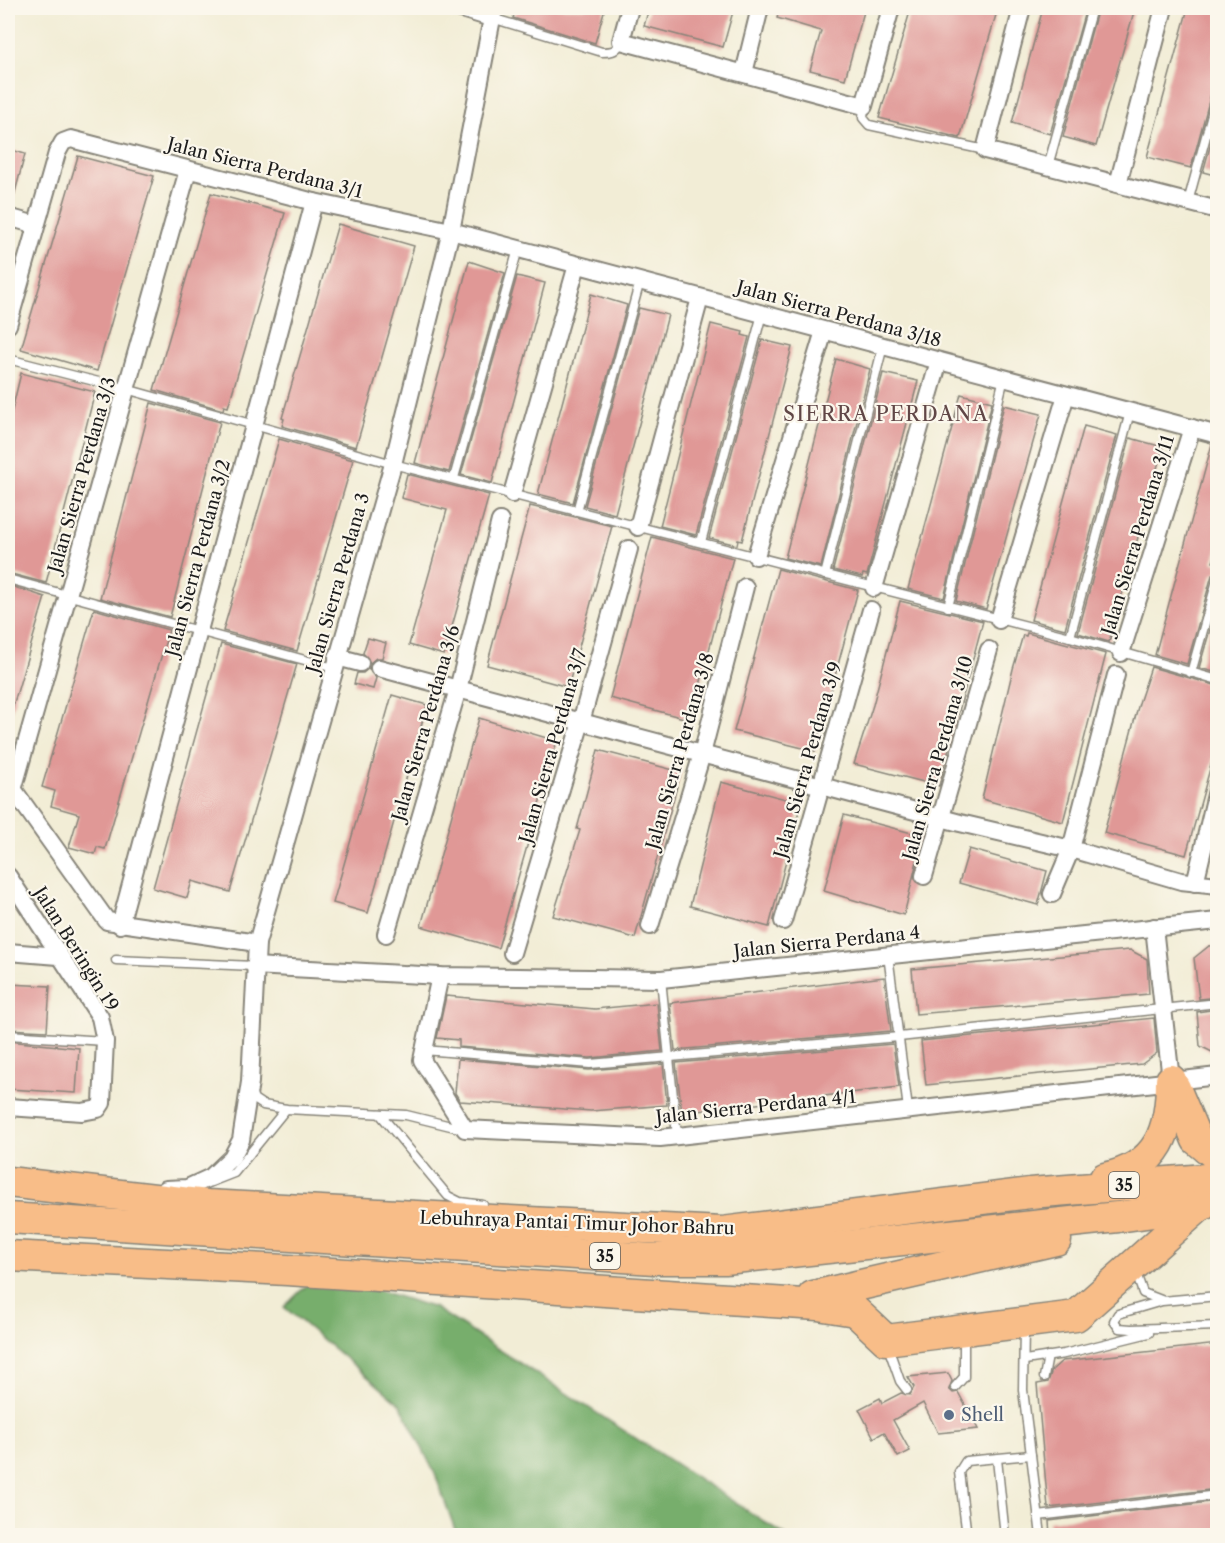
<svg xmlns="http://www.w3.org/2000/svg" width="1225" height="1543" viewBox="0 0 1225 1543" font-family="'Libre Caslon Text',serif">
  <style>
    .forest { fill: #77ae6c; stroke: #4a6544; stroke-width: 1.5 }
    .building { fill: #e09896 }
    .lines { fill: none; stroke-linecap: round; stroke-linejoin: round }
    .lane-casing { stroke: #878479; stroke-width: 11 }
    .street-casing { stroke: #878479; stroke-width: 20 }
    .highway-casing { stroke: #878479; stroke-width: 33 }
    .lane { stroke: #fff; stroke-width: 8 }
    .street { stroke: #fff; stroke-width: 16 }
    .highway { stroke: #f8bd88; stroke-width: 30 }
    .service-dot { fill: #5c6f8a; stroke: #fbf7ec; stroke-width: 2 }
    .labels { text-anchor: middle; stroke-width: 4.5; stroke-linejoin: round; paint-order: stroke }
    .shield { fill: #fbf7ec; stroke: #5f5e5a; stroke-width: 1.5 }
    .shield-label { font-size: 16px; font-weight: bold; fill: #1c1c1c }
    .street-label { font-size: 18px; fill: #1c1c1c; stroke: #fbf7ec }
    .service-label { font-size: 18px; fill: #4e5e75; stroke: #fbf7ec; text-anchor: start }
    .neighbourhood-label { font-size: 20px; letter-spacing: 1.5px; fill: #614747; stroke: #fbf7ec }
  </style>
  <rect width="100%" height="100%" fill="#fbf7ec"/>
  <filter id="ink" filterUnits="userSpaceOnUse"><feTurbulence type="fractalNoise" baseFrequency=".0167" numOctaves="2"/><feDisplacementMap in="SourceGraphic" scale="12" xChannelSelector="R" yChannelSelector="G"/><feConvolveMatrix kernelMatrix="1 2 1 2 8 2 1 2 1" color-interpolation-filters="sRGB"/></filter>
  <filter id="wash" filterUnits="userSpaceOnUse"><feTurbulence type="fractalNoise" baseFrequency=".008" numOctaves="4" result="noise"/><feDisplacementMap in="SourceGraphic" scale="24" xChannelSelector="R" yChannelSelector="G"/><feGaussianBlur stdDeviation="1.35" result="paint"/><feColorMatrix in="noise" values="0 0 0 0 0 0 0 0 0 0 0 0 0 0 0 0 0 1.4 0 .05"/><feComposite in="paint" operator="in"/></filter>
  <g filter="url(#wash)">
    <rect width="100%" height="100%" fill="#f2edd6"/>
    <polygon class="forest" points="320,1272 435,1308 785,1535 457,1535 435,1474 400,1404 284,1307"/>
    <g id="blocks">
      <g class="building">
        <polygon points="516,8 605,8 595,43 513,18"/>
        <polygon points="649,8 734,8 723,47 644,26"/>
        <polygon points="780,8 865,8 845,79 810,70 821,31 777,18"/>
        <polygon points="911,8 998,8 960,138 879,118"/>
        <polygon points="1043,8 1086,8 1050,134 1012,123"/>
        <polygon points="1098,8 1135,8 1096,146 1063,137"/>
        <polygon points="1188,8 1218,8 1218,38 1212,59 1218,60 1218,86 1212,90 1191,168 1147,157"/>
        <polygon points="1218,118 1218,176 1203,172"/>
        <polygon points="8,149 25,154 12,204 8,203"/>
        <polygon points="78,156 154,176 97,371 21,349"/>
        <polygon points="211,193 285,213 228,407 224,406 223,410 154,390"/>
        <polygon points="338,224 414,246 356,447 282,426 284,419 282,418"/>
        <polygon points="469,261 505,273 449,472 415,463"/>
        <polygon points="517,276 545,283 492,483 461,475"/>
        <polygon points="591,294 627,305 573,503 538,494"/>
        <polygon points="639,308 668,315 615,514 585,506"/>
        <polygon points="711,324 743,332 742,335 749,337 696,535 660,526"/>
        <polygon points="762,340 792,347 742,541 738,540 737,545 709,538"/>
        <polygon points="836,359 870,369 821,567 785,558"/>
        <polygon points="21,373 95,392 46,583 8,573 8,427"/>
        <polygon points="883,373 918,381 867,575 863,574 862,577 833,570"/>
        <polygon points="961,394 992,402 944,598 908,589"/>
        <polygon points="151,403 220,422 170,617 100,598"/>
        <polygon points="1004,405 1041,414 986,609 956,601"/>
        <polygon points="1084,426 1117,435 1065,629 1031,620"/>
        <polygon points="1130,438 1163,447 1109,642 1078,633"/>
        <polygon points="279,439 353,460 297,651 223,631"/>
        <polygon points="1212,444 1218,445 1218,548 1213,562 1218,563 1218,571 1212,575 1187,664 1155,655"/>
        <polygon points="407,474 489,495 444,655 409,645 447,510 401,498"/>
        <polygon points="530,506 612,526 568,687 487,665"/>
        <polygon points="652,537 733,558 691,720 610,698"/>
        <polygon points="778,569 858,590 815,751 734,731"/>
        <polygon points="8,585 45,597 11,713 8,712"/>
        <polygon points="900,601 983,621 939,786 854,764 873,705"/>
        <polygon points="1218,602 1218,673 1199,668"/>
        <polygon points="94,609 169,630 105,849 97,847 95,854 69,847 79,814 51,806 55,791 42,787"/>
        <polygon points="1027,633 1106,654 1063,822 982,799 1013,669 1023,635 1026,636"/>
        <polygon points="368,638 386,643 382,658 376,658 370,663 363,653"/>
        <polygon points="221,644 297,664 230,892 192,881 187,898 153,888"/>
        <polygon points="1151,667 1218,686 1218,740 1186,855 1104,833 1139,703"/>
        <polygon points="369,668 376,678 373,689 354,684 357,673 363,673"/>
        <polygon points="392,695 427,705 368,913 333,903"/>
        <polygon points="479,718 557,741 498,948 421,926"/>
        <polygon points="598,750 681,772 635,938 553,916 580,830 577,829"/>
        <polygon points="721,782 801,803 769,927 690,906"/>
        <polygon points="844,815 923,836 904,915 824,891"/>
        <polygon points="969,849 1047,871 1038,905 959,883"/>
        <polygon points="1218,945 1218,997 1199,999 1194,958 1209,946"/>
        <polygon points="1130,950 1147,959 1149,994 916,1014 912,969"/>
        <polygon points="884,977 891,1031 675,1050 670,1003"/>
        <polygon points="8,984 50,986 47,1031 8,1029"/>
        <polygon points="446,996 595,1009 657,1003 662,1051 590,1058 459,1047 459,1040 437,1038"/>
        <polygon points="1218,1009 1218,1055 1200,1046 1197,1012"/>
        <polygon points="1154,1018 1157,1053 1142,1064 926,1085 921,1041"/>
        <polygon points="8,1041 79,1048 76,1093 8,1089"/>
        <polygon points="893,1044 899,1087 682,1113 676,1063"/>
        <polygon points="458,1059 589,1070 663,1064 667,1105 591,1111 460,1101 455,1093"/>
        <polygon points="1218,1344 1218,1489 1048,1508 1037,1384 1048,1382 1052,1370 1062,1361"/>
        <polygon points="948,1373 952,1381 949,1389 953,1393 958,1392 978,1429 938,1433 923,1403 893,1420 910,1451 898,1457 884,1432 874,1438 859,1409 880,1398 882,1403 901,1393 910,1395 914,1387 908,1377"/>
        <polygon points="1218,1501 1218,1536 1050,1536 1049,1521"/>
      </g>
    </g>
  </g>
  <g filter="url(#ink)">
    <use href="#blocks" fill-opacity="0" stroke="#878479" stroke-width="1.5"/>
    <g class="lines">
      <g class="lane-casing">
        <g id="lane">
          <path d="M492 18 602 52C613 52 617 51 621 41"/>
          <polyline points="864,106 863,118 869,125 985,150"/>
          <polyline points="1048,166 1092,8"/>
          <polyline points="1188,202 1218,92"/>
          <polyline points="8,359 126,389 393,464 1070,637 1218,680"/>
          <polyline points="454,478 518,249"/>
          <polyline points="577,511 640,281"/>
          <polyline points="701,542 762,314"/>
          <polyline points="825,575 883,346"/>
          <polyline points="8,579 334,668"/>
          <polyline points="948,607 1004,378"/>
          <polyline points="1070,637 1130,412"/>
          <polyline points="1191,673 1218,577"/>
          <polyline points="888,955 908,1109"/>
          <polyline points="116,960 254,966"/>
          <polyline points="661,979 677,1136"/>
          <polyline points="8,1035 105,1041"/>
          <polyline points="424,1050 590,1064 899,1037 1218,1003"/>
          <polyline points="251,1092 254,1099 263,1105 286,1109 406,1115 463,1129"/>
          <polyline points="380,1114 448,1196 460,1202 483,1205"/>
          <polyline points="211,1182 234,1173 286,1109"/>
          <polyline points="1136,1273 1143,1293 1161,1300"/>
          <polyline points="1218,1296 1162,1301 1118,1314 1114,1321 1119,1328 1131,1329 1218,1326"/>
          <polyline points="1024,1327 1023,1390 1041,1536"/>
          <polyline points="887,1344 900,1381 907,1390"/>
          <polyline points="1025,1360 1064,1354 1149,1333"/>
          <polyline points="1044,1377 1048,1356"/>
          <polyline points="955,1387 964,1377 964,1334"/>
          <polyline points="997,1459 1005,1536"/>
          <polyline points="1038,1516 1218,1495"/>
          <polyline points="967,1536 959,1472 966,1461 1031,1455"/>
        </g>
      </g>
      <g class="street-casing">
        <g id="street">
          <polyline points="458,8 491,18"/>
          <polyline points="630,8 621,41 864,106 891,8"/>
          <polyline points="1022,8 985,150 1218,210"/>
          <polyline points="744,73 760,8"/>
          <polyline points="1118,184 1164,8"/>
          <polyline points="8,217 36,225"/>
          <polyline points="8,325 57,153 63,142 71,139 314,202 451,231 1218,435"/>
          <polyline points="512,494 577,265"/>
          <polyline points="638,527 700,298"/>
          <polyline points="756,556 824,331"/>
          <polyline points="874,588 939,361"/>
          <polyline points="999,620 1066,395"/>
          <polyline points="1121,653 1192,428"/>
          <polyline points="337,657 360,663"/>
          <polyline points="379,668 960,823 1071,849 1181,881 1218,885"/>
          <polyline points="8,782 107,921 257,943"/>
          <polyline points="13,790 188,170"/>
          <polyline points="8,876 100,1017 105,1041 102,1103 98,1109 82,1112 8,1107"/>
          <polyline points="924,876 989,650"/>
          <polyline points="1195,883 1218,786"/>
          <polyline points="1052,894 1071,849 1116,675"/>
          <polyline points="783,921 871,610"/>
          <polyline points="120,925 314,202"/>
          <polyline points="650,926 702,754 745,587"/>
          <polyline points="1154,927 1171,1080"/>
          <polyline points="386,934 458,689 500,521"/>
          <polyline points="8,952 58,956"/>
          <polyline points="512,953 581,722 629,549"/>
          <polyline points="254,966 440,976 661,979 1218,921"/>
          <polyline points="440,976 422,1060 465,1129 660,1138 1218,1076"/>
          <polyline points="166,1189 187,1188 211,1177 232,1157 241,1140 250,1082 257,943 393,464 451,231 494,8"/>
        </g>
      </g>
      <g class="highway-casing">
        <g id="highway">
          <polyline points="1175,1088 1197,1140 1218,1157"/>
          <path d="M1105 1178C1159 1167 1171 1130 1171 1080"/>
          <polyline points="8,1182 207,1205 722,1232 1030,1193 1218,1178"/>
          <polyline points="8,1218 654,1259 725,1259 1118,1217 1203,1205"/>
          <polyline points="8,1256 287,1270 818,1305 855,1311 886,1340 1076,1316 1201,1205"/>
          <polyline points="813,1296 1056,1240"/>
        </g>
      </g>
      <use href="#lane" class="lane"/>
      <use href="#street" class="street"/>
      <use href="#highway" class="highway"/>
    </g>
  </g>
  <circle class="service-dot" cx="949" cy="1415" r="6"/>
  <g class="labels">
    <g class="shield">
      <rect x="1109" y="1172" width="30" height="26" rx="4.5"/>
      <rect x="590" y="1243" width="30" height="26" rx="4.5"/>
    </g>
    <g class="shield-label">
      <text x="1124" y="1191">35</text>
      <text x="605" y="1262">35</text>
    </g>
    <g class="street-label">
      <text transform="translate(265 168) rotate(14)" y="6">Jalan Sierra Perdana 3/1</text>
      <text transform="translate(839 314) rotate(15)" y="6">Jalan Sierra Perdana 3/18</text>
      <text transform="translate(82 475) rotate(-74)" y="6">Jalan Sierra Perdana 3/3</text>
      <text transform="translate(1138 535) rotate(-73)" y="6">Jalan Sierra Perdana 3/11</text>
      <text transform="translate(198 558) rotate(-75)" y="6">Jalan Sierra Perdana 3/2</text>
      <text transform="translate(338 583) rotate(-74)" y="6">Jalan Sierra Perdana 3</text>
      <text transform="translate(426 723) rotate(-74)" y="6">Jalan Sierra Perdana 3/6</text>
      <text transform="translate(553 746) rotate(-74)" y="6">Jalan Sierra Perdana 3/7</text>
      <text transform="translate(680 751) rotate(-74)" y="6">Jalan Sierra Perdana 3/8</text>
      <text transform="translate(938 758) rotate(-74)" y="6">Jalan Sierra Perdana 3/10</text>
      <text transform="translate(808 760) rotate(-74)" y="6">Jalan Sierra Perdana 3/9</text>
      <text transform="translate(827 942) rotate(-6)" y="6">Jalan Sierra Perdana 4</text>
      <text transform="translate(76 949) rotate(58)" y="6">Jalan Beringin 19</text>
      <text transform="translate(756 1107) rotate(-6)" y="6">Jalan Sierra Perdana 4/1</text>
      <text transform="translate(577 1223) rotate(2)" y="6">Lebuhraya Pantai Timur Johor Bahru</text>
    </g>
    <g class="service-label">
      <text x="961" y="1421">Shell</text>
    </g>
    <g class="neighbourhood-label">
      <text x="886" y="421">SIERRA PERDANA</text>
    </g>
  </g>
  <rect width="1225" height="1543" fill="none" stroke="#fbf7ec" stroke-width="30"/>
</svg>
